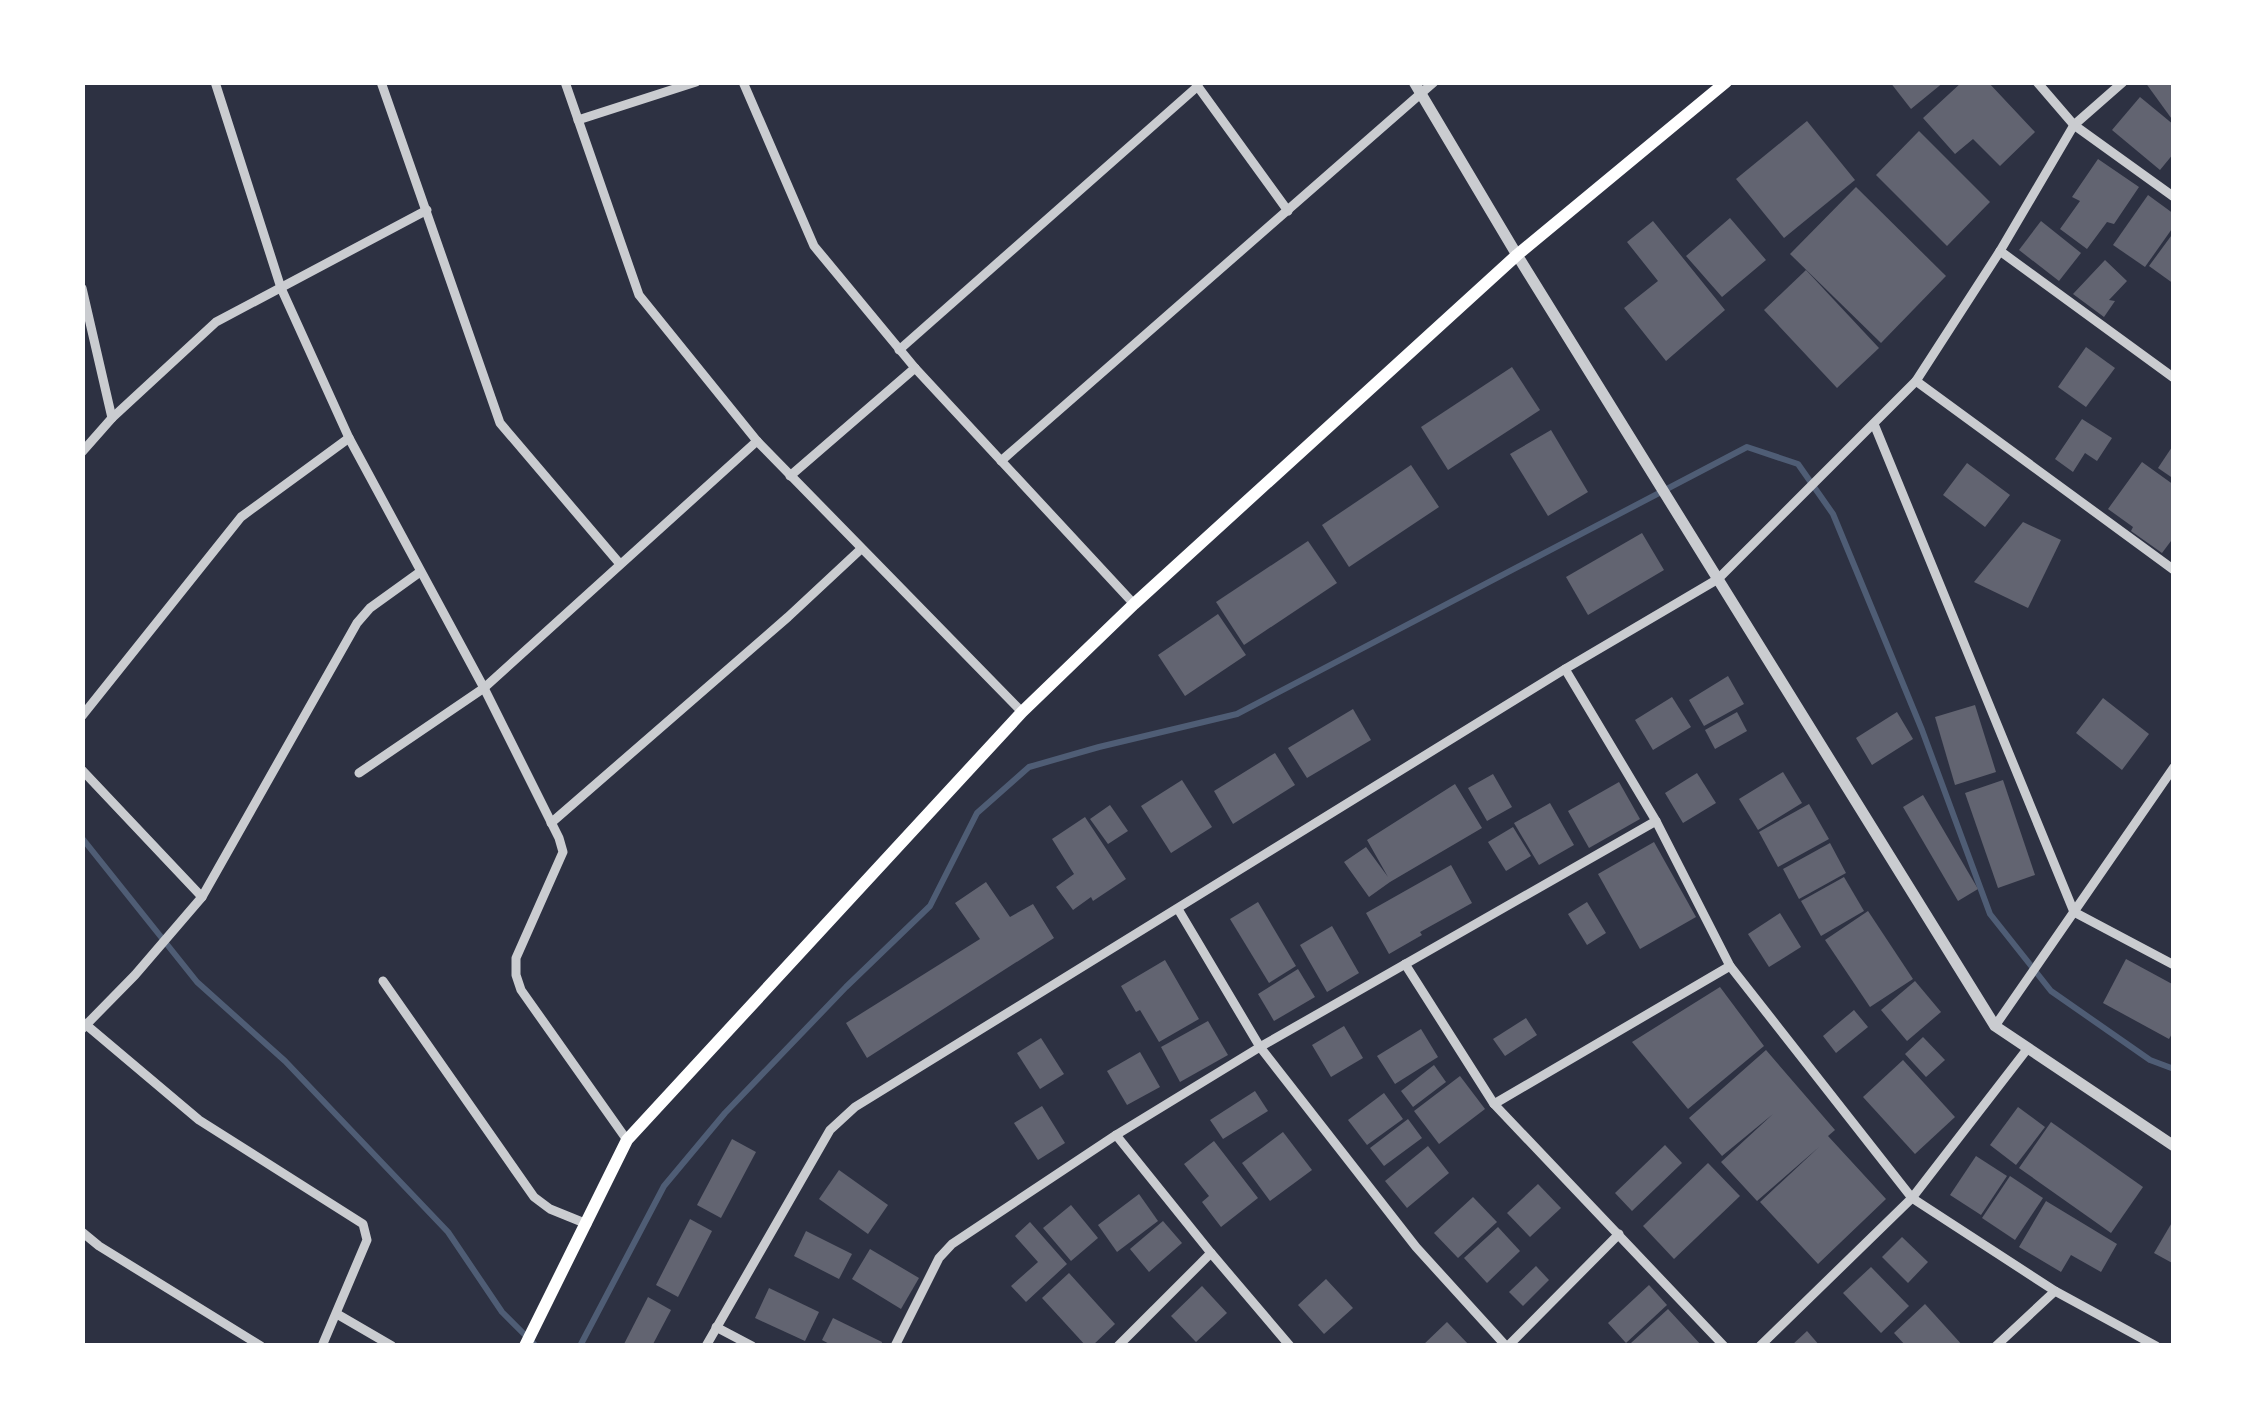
<svg xmlns="http://www.w3.org/2000/svg" width="2256" height="1428" viewBox="0 0 2256 1428" font-family="Arial,sans-serif">
  <style>
    .lines { fill: none; stroke-linecap: round; stroke-linejoin: round }
    .stream { stroke: #4f5d75; stroke-width: 6 }
    .building { fill: #626471 }
    .minor { stroke: #caccd0; stroke-width: 9 }
    .tertiary { stroke: #caccd0; stroke-width: 11 }
    .secondary { stroke: #fff; stroke-width: 12 }
  </style>
  <rect width="100%" height="100%" fill="#2d3142"/>
  <g class="lines">
    <g class="stream">
      <polyline points="82,838 197,982 285,1061 448,1232 502,1312 536,1346"/>
      <polyline points="580,1346 664,1186 725,1113 846,987 930,906 977,813 1029,767 1099,747 1237,714 1747,447 1798,464 1833,514 1922,730 1990,914 2051,991 2150,1060 2174,1069"/>
    </g>
  </g>
  <g class="building">
    <polygon points="1890,82 1944,82 1911,109"/>
    <polygon points="1962,82 1988,82 2035,132 2000,166 1973,139 1955,154 1923,118"/>
    <polygon points="2145,82 2174,82 2174,122"/>
    <polygon points="2140,97 2174,125 2174,153 2160,170 2112,130"/>
    <polygon points="1807,121 1855,180 1784,238 1736,179"/>
    <polygon points="1919,131 1990,202 1947,246 1876,175"/>
    <polygon points="2098,159 2139,187 2114,224 2107,222 2087,249 2060,229 2080,201 2072,197"/>
    <polygon points="1856,187 1946,276 1881,343 1790,254"/>
    <polygon points="2148,195 2174,214 2174,226 2145,267 2113,245"/>
    <polygon points="1730,218 1766,260 1722,297 1686,256"/>
    <polygon points="1653,221 1725,310 1666,361 1624,308 1658,281 1627,242"/>
    <polygon points="2041,221 2081,253 2059,281 2019,250"/>
    <polygon points="2174,232 2174,284 2149,266"/>
    <polygon points="2105,260 2127,281 2109,300 2115,301 2104,317 2073,294"/>
    <polygon points="1806,270 1879,348 1837,388 1764,310"/>
    <polygon points="2086,347 2115,368 2086,407 2058,387"/>
    <polygon points="1512,367 1540,410 1448,470 1421,427"/>
    <polygon points="2082,419 2112,438 2097,461 2085,453 2073,472 2055,459"/>
    <polygon points="1551,430 1588,492 1548,516 1510,454"/>
    <polygon points="2174,444 2174,479 2158,468"/>
    <polygon points="2142,462 2174,485 2174,537 2162,553 2131,531 2133,527 2108,509"/>
    <polygon points="1967,463 2010,495 1985,527 1943,495"/>
    <polygon points="1411,465 1439,507 1349,567 1322,525"/>
    <polygon points="2023,522 2061,540 2028,608 1974,582"/>
    <polygon points="1642,533 1664,570 1588,615 1566,577"/>
    <polygon points="1308,541 1337,583 1244,645 1216,602"/>
    <polygon points="1218,614 1246,655 1185,696 1158,655"/>
    <polygon points="1728,676 1744,704 1704,726 1689,700"/>
    <polygon points="1672,697 1691,727 1653,750 1635,720"/>
    <polygon points="2103,698 2149,734 2122,770 2076,733"/>
    <polygon points="1975,705 1996,772 1955,785 1935,717"/>
    <polygon points="1353,709 1371,740 1307,778 1288,748"/>
    <polygon points="1737,712 1747,731 1715,749 1705,730"/>
    <polygon points="1897,712 1913,739 1872,765 1856,738"/>
    <polygon points="1275,753 1295,785 1233,824 1214,791"/>
    <polygon points="1783,772 1802,803 1758,830 1739,799"/>
    <polygon points="1697,773 1716,803 1683,823 1665,793"/>
    <polygon points="1493,774 1512,807 1487,821 1468,788"/>
    <polygon points="1182,780 1212,827 1171,853 1141,806"/>
    <polygon points="2003,780 2035,875 1998,888 1965,793"/>
    <polygon points="1619,782 1640,819 1589,848 1568,811"/>
    <polygon points="1455,784 1482,828 1390,882 1369,897 1344,862 1366,847 1388,877 1367,840"/>
    <polygon points="1923,795 1978,889 1958,901 1903,807"/>
    <polygon points="1550,803 1574,845 1539,865 1514,823"/>
    <polygon points="1809,804 1829,839 1778,867 1759,832"/>
    <polygon points="1110,805 1128,831 1108,844 1090,819"/>
    <polygon points="1085,817 1126,879 1093,901 1091,897 1073,910 1056,887 1074,874 1052,839"/>
    <polygon points="1513,827 1531,856 1506,871 1488,842"/>
    <polygon points="1654,842 1696,917 1640,949 1598,874"/>
    <polygon points="1830,843 1846,873 1799,899 1783,869"/>
    <polygon points="1451,865 1472,903 1420,932 1422,935 1389,954 1366,913"/>
    <polygon points="1844,877 1864,911 1821,936 1801,901"/>
    <polygon points="986,882 1010,917 1033,904 1054,938 867,1058 846,1023 980,939 955,903"/>
    <polygon points="1258,902 1296,966 1269,983 1230,919"/>
    <polygon points="1587,902 1606,933 1587,945 1568,914"/>
    <polygon points="1868,911 1913,979 1870,1007 1825,940"/>
    <polygon points="1780,913 1801,947 1769,967 1748,934"/>
    <polygon points="1332,926 1359,973 1327,992 1300,945"/>
    <polygon points="2126,959 2174,985 2174,1030 2169,1039 2103,1003"/>
    <polygon points="1165,960 1199,1019 1159,1042 1140,1010 1136,1012 1121,986"/>
    <polygon points="1298,969 1315,997 1274,1021 1258,994"/>
    <polygon points="1915,981 1941,1012 1907,1041 1881,1010"/>
    <polygon points="1720,987 1764,1046 1688,1109 1632,1042"/>
    <polygon points="1854,1010 1868,1027 1836,1053 1823,1036"/>
    <polygon points="1526,1018 1537,1035 1505,1056 1493,1039"/>
    <polygon points="1208,1021 1228,1055 1180,1082 1161,1047"/>
    <polygon points="1344,1026 1363,1058 1331,1077 1312,1045"/>
    <polygon points="1421,1029 1438,1057 1395,1084 1377,1056"/>
    <polygon points="1923,1037 1945,1060 1926,1077 1905,1054"/>
    <polygon points="1041,1038 1064,1074 1040,1089 1017,1053"/>
    <polygon points="1766,1050 1835,1130 1828,1136 1886,1199 1818,1264 1760,1202 1819,1147 1757,1201 1721,1162 1773,1114 1722,1156 1689,1118"/>
    <polygon points="1140,1052 1160,1087 1127,1105 1107,1071"/>
    <polygon points="1903,1060 1955,1117 1915,1154 1863,1097"/>
    <polygon points="1434,1065 1446,1082 1413,1107 1401,1091"/>
    <polygon points="1460,1076 1485,1109 1439,1144 1414,1111"/>
    <polygon points="1255,1091 1268,1111 1223,1139 1210,1120"/>
    <polygon points="1384,1093 1403,1119 1367,1145 1348,1120"/>
    <polygon points="1042,1106 1065,1143 1038,1160 1014,1123"/>
    <polygon points="2018,1107 2045,1127 2016,1165 1990,1145"/>
    <polygon points="1408,1119 1422,1138 1384,1166 1370,1148"/>
    <polygon points="2051,1122 2143,1187 2111,1233 2019,1168"/>
    <polygon points="1283,1132 1312,1170 1270,1201 1242,1163"/>
    <polygon points="732,1139 756,1152 721,1218 697,1205"/>
    <polygon points="1214,1141 1258,1198 1221,1227 1202,1202 1209,1196 1184,1164"/>
    <polygon points="1665,1145 1682,1163 1632,1211 1615,1193"/>
    <polygon points="1428,1146 1449,1173 1407,1208 1385,1181"/>
    <polygon points="1976,1156 2007,1176 1981,1215 1950,1195"/>
    <polygon points="1708,1163 1740,1196 1674,1259 1643,1226"/>
    <polygon points="839,1170 888,1205 868,1234 819,1199"/>
    <polygon points="2010,1176 2043,1198 2015,1240 1982,1218"/>
    <polygon points="1538,1184 1561,1208 1530,1237 1507,1213"/>
    <polygon points="1139,1194 1158,1221 1117,1252 1098,1225"/>
    <polygon points="1473,1197 1497,1222 1458,1258 1434,1233"/>
    <polygon points="2046,1201 2117,1244 2101,1272 2071,1255 2061,1272 2019,1247"/>
    <polygon points="1071,1205 1098,1238 1071,1261 1043,1228"/>
    <polygon points="690,1219 712,1231 678,1297 656,1285"/>
    <polygon points="2174,1219 2174,1264 2154,1253"/>
    <polygon points="1163,1221 1182,1243 1149,1272 1130,1249"/>
    <polygon points="1030,1222 1067,1264 1026,1302 1011,1286 1038,1262 1015,1236"/>
    <polygon points="1498,1227 1520,1251 1487,1283 1464,1258"/>
    <polygon points="806,1231 852,1254 839,1279 794,1256"/>
    <polygon points="1902,1237 1928,1262 1908,1283 1882,1257"/>
    <polygon points="870,1249 919,1278 901,1309 852,1279"/>
    <polygon points="1536,1266 1549,1280 1523,1306 1509,1292"/>
    <polygon points="1871,1267 1909,1306 1881,1333 1843,1293"/>
    <polygon points="1069,1273 1115,1324 1092,1346 1086,1346 1042,1298"/>
    <polygon points="1326,1279 1353,1308 1324,1334 1298,1305"/>
    <polygon points="1649,1285 1667,1305 1626,1343 1608,1323"/>
    <polygon points="1202,1286 1227,1313 1196,1342 1171,1316"/>
    <polygon points="769,1288 819,1312 805,1341 755,1318"/>
    <polygon points="648,1297 671,1310 652,1346 623,1346"/>
    <polygon points="1925,1304 1963,1346 1906,1346 1894,1333"/>
    <polygon points="1668,1309 1702,1346 1632,1346 1631,1343"/>
    <polygon points="833,1318 882,1342 881,1346 833,1346 822,1340"/>
    <polygon points="1447,1322 1470,1346 1422,1346"/>
    <polygon points="1807,1331 1820,1346 1791,1346"/>
  </g>
  <g class="lines">
    <g class="minor">
      <polyline points="215,82 281,288 349,438 484,688 559,838 563,852 516,958 516,975 521,990 627,1140"/>
      <polyline points="381,82 500,423 620,564"/>
      <polyline points="565,82 639,295 757,441 1022,712"/>
      <polyline points="743,82 814,246 915,368 1134,604"/>
      <polyline points="2037,82 2074,125 2174,197"/>
      <polyline points="1196,84 1288,211"/>
      <polyline points="578,120 696,82"/>
      <polyline points="2000,251 2174,378"/>
      <polyline points="82,288 112,418"/>
      <polyline points="899,350 1198,86"/>
      <polyline points="1916,381 2174,570"/>
      <polyline points="1874,424 2074,912 2174,965"/>
      <polyline points="82,452 112,418 216,322 427,210"/>
      <polyline points="1001,461 1434,82"/>
      <polyline points="790,476 915,368"/>
      <polyline points="1565,669 1656,821 1730,966 1912,1198 2055,1291 2156,1346"/>
      <polyline points="82,716 241,517 349,438"/>
      <polyline points="82,770 202,897"/>
      <polyline points="359,773 484,688 757,441"/>
      <polyline points="551,823 788,617 861,549"/>
      <polyline points="1178,909 1260,1047 1416,1247 1506,1346"/>
      <polyline points="1405,964 1494,1104 1724,1346"/>
      <polyline points="383,981 534,1197 550,1209 587,1224"/>
      <polyline points="84,1023 199,1120 363,1224 367,1240 322,1346"/>
      <polyline points="1995,1026 2174,767"/>
      <polyline points="82,1029 135,975 202,897 357,623 370,608 420,572"/>
      <polyline points="1494,1104 1730,966"/>
      <polyline points="1116,1135 1211,1253 1290,1346"/>
      <polyline points="82,1232 99,1246 261,1346"/>
      <polyline points="337,1314 392,1346"/>
      <polyline points="716,1327 752,1346"/>
      <polyline points="706,1346 830,1130 855,1107 1565,669 1718,579 1916,381 2000,251 2074,125 2123,82"/>
      <polyline points="895,1346 939,1258 952,1244 1116,1135 1260,1047 1656,821"/>
      <polyline points="1118,1346 1211,1253"/>
      <polyline points="1508,1346 1619,1234"/>
      <polyline points="1760,1346 1912,1198 2028,1048"/>
      <polyline points="1996,1346 2055,1291"/>
    </g>
    <polyline class="tertiary" points="1414,82 1517,255 1995,1026 2174,1146"/>
    <polyline class="secondary" points="525,1346 627,1140 1022,712 1134,604 1517,255 1726,82"/>
  </g>
  <rect width="2256" height="1428" fill="none" stroke="#ffffff" stroke-width="170"/>
</svg>
